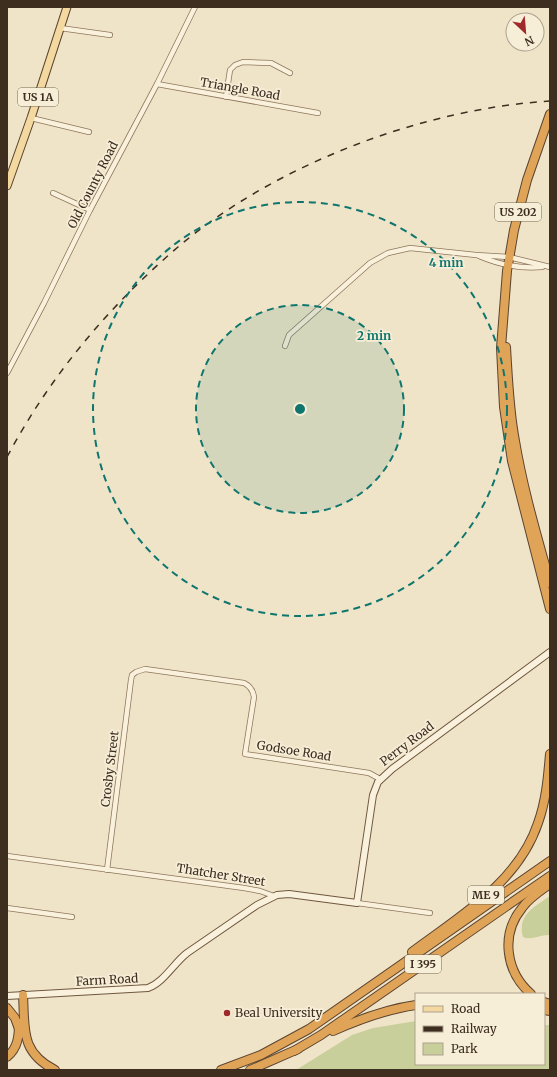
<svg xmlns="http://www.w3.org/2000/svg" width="557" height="1077" viewBox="0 0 557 1077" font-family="Merriweather,serif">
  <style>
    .green { fill: #c9cf9b }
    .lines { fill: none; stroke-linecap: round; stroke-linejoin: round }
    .street-casing { stroke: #8d765c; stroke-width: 6 }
    .secondary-casing { stroke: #6f573f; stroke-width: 8 }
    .primary-casing { stroke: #5b4430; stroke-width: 9 }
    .highway-casing { stroke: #5b4430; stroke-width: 10 }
    .street { stroke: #faf1dc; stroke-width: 4.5 }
    .secondary { stroke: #faf1dc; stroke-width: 6 }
    .primary { stroke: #f3d9a0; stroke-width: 7 }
    .highway { stroke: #e0a458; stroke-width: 8 }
    .rail { stroke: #3d2e20; stroke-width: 1.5; stroke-dasharray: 7 7; stroke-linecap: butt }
    .ring { fill: none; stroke: #0f766e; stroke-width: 2; stroke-dasharray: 7 5 }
    .poi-dot { fill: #9e2a2b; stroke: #f7eed8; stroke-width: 1.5 }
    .labels { text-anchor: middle; stroke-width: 3.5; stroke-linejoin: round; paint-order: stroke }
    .shield { fill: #f7eed8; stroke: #756857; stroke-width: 1 }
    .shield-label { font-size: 11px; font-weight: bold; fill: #3d2e20 }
    .street-label { font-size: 12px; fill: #3d2e20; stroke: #f7eed8 }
    .poi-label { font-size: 12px; fill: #3d2e20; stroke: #f7eed8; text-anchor: start }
    .centre { fill: #0f766e; stroke: #f7eed8; stroke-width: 2 }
    .ring-label { font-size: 12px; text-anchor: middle; font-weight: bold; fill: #0f766e; stroke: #f7eed8; stroke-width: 3.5; stroke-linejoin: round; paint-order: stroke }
  </style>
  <rect width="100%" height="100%" fill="#f0e4c8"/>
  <g class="green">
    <path d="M550 896V935C541 934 531 941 523 937 517 915 534 907 550 896Z"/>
    <polygon points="416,1021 416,1064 544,1064 544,1025 550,1025 550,1070 296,1070 352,1035 373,1028"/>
  </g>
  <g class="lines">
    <g class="street-casing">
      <g id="street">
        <polyline points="60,28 110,35"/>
        <polyline points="157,84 318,113"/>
        <polyline points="226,97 230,70 235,65 243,62 271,63 290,73"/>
        <polyline points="31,118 89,132"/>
        <polyline points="53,193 90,210"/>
        <path d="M479 256C500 265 520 269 542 267"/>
        <polyline points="285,346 289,335 370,263 388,253 410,248 476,255 509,257 550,267"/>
        <polyline points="7,373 44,303 90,210 157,84 195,7"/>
        <polyline points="7,856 244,888 260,891 274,896"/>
        <path d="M107 870 131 680 132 675 136 672 145 669 244 683C250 686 253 690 254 697L245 754 369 773 380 779"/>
        <polyline points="357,903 430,913"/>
        <polyline points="7,908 72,917"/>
      </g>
    </g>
    <g class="secondary-casing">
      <path id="secondary" d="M7 996 148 988C164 982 174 963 187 953L257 905 277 895 289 894 357 903 373 795 378 782 392 769 550 652"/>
    </g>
    <g class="primary-casing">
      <polyline id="primary" points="7,186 31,118 67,7"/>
    </g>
    <g class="highway-casing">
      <g id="highway">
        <polyline points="550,114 527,180 514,230 507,271 501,348 504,407 512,461 550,609"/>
        <path d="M506 347C508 379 509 410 515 441 523 489 537 536 550 583"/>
        <path d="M412 952C460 916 518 883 538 823 546 801 548 778 550 754"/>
        <path d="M531 994C506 972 500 935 522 908 529 898 540 891 550 884"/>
        <path d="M23 995C25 1029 20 1052 55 1070"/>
        <polyline points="544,1002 550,1004"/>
        <polyline points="7,1008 15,1018 19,1029"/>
        <polyline points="544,1010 550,1011"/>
        <path d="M333 1031C360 1019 387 1009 416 1005"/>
        <polyline points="294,1051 321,1035 347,1017 550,876"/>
        <path d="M7 1057C18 1048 19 1036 19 1023"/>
        <polyline points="221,1070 261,1055 309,1029 550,861"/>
        <polyline points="250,1070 298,1049"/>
      </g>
    </g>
    <use href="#street" class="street"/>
    <use href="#secondary" class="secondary"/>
    <use href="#primary" class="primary"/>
    <use href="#highway" class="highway"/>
    <path class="rail" d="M7 457C50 376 109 306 178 247 276 164 422 109 550 101"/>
  </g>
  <circle cx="300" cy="409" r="104" fill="#0f766e" fill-opacity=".12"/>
  <g class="ring">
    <circle cx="300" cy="409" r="104"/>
    <circle cx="300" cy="409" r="207"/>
  </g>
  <circle class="poi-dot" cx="227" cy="1013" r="4"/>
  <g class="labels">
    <g class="shield">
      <rect x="18" y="88" width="40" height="18" rx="3"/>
      <rect x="495" y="203" width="46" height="18" rx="3"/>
      <rect x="468" y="886" width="36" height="18" rx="3"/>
      <rect x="405" y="955" width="36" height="18" rx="3"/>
    </g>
    <g class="shield-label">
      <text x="38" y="101">US 1A</text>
      <text x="518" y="216">US 202</text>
      <text x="486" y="899">ME 9</text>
      <text x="423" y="968">I 395</text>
    </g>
    <g class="street-label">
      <text transform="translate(240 89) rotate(10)" y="4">Triangle Road</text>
      <text transform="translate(93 185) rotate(-63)" y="4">Old County Road</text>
      <text transform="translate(407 744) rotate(-37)" y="4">Perry Road</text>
      <text transform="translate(294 751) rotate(9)" y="4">Godsoe Road</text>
      <text transform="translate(110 769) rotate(-83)" y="4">Crosby Street</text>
      <text transform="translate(221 875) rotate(9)" y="4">Thatcher Street</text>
      <text transform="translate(107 980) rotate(-3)" y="4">Farm Road</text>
    </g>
    <g class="poi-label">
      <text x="235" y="1017">Beal University</text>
    </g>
  </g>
  <circle cx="300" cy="409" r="6" class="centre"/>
  <g class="ring-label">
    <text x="446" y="267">4 min</text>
    <text x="374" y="340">2 min</text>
  </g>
  <rect width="557" height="1077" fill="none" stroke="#3d2e20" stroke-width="16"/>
  <rect x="415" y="993" width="130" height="72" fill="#f7eed8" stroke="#ada18e"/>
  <rect x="423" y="1006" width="20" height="6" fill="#f3d9a0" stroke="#ada18e"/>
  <text x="451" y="1013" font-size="12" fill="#3d2e20">Road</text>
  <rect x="423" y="1026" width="20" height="6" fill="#3d2e20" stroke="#ada18e"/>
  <text x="451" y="1033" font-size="12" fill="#3d2e20">Railway</text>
  <rect x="423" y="1043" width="20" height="12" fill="#c9cf9b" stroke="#ada18e"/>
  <text x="451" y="1053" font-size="12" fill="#3d2e20">Park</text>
  <g transform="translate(525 32) rotate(154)"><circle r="19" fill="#f7eed8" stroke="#ada18e"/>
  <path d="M0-3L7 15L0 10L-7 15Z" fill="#9e2a2b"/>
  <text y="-6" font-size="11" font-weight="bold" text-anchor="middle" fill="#3d2e20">N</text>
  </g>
</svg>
